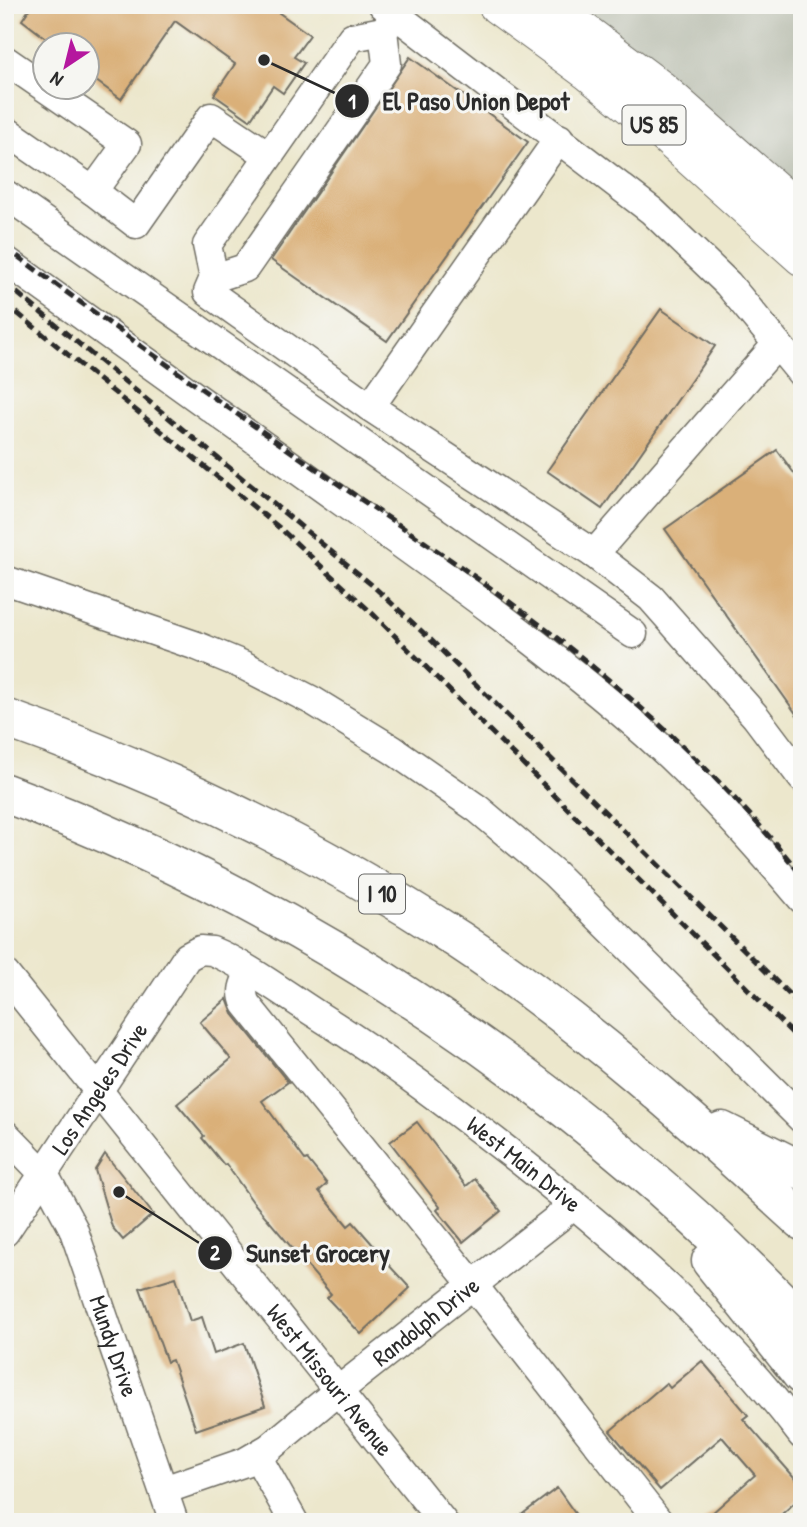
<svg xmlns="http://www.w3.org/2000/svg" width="807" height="1527" viewBox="0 0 807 1527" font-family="'Patrick Hand',sans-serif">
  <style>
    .industrial { fill: #c2c6b9 }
    .building { fill: #dab079 }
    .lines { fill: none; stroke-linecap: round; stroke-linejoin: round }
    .minor-casing { stroke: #6f6d63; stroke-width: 31 }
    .major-casing { stroke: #6f6d63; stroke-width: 39 }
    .highway-casing { stroke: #6f6d63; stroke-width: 41 }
    .minor { stroke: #fff; stroke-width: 28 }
    .major { stroke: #fff; stroke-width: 37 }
    .highway { stroke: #fff; stroke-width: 38 }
    .rail { stroke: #2b2b2b; stroke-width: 5; stroke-dasharray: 10 5; stroke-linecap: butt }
    .labels { text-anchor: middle; stroke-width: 6; stroke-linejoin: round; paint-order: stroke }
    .shield { fill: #f6f6f2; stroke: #686867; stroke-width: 2 }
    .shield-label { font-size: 23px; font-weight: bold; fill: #2b2b2b }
    .street-label { font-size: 24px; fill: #2b2b2b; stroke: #f6f6f2 }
    .leader { fill: none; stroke: #2b2b2b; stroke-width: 2.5 }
    .callout-dot { fill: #2b2b2b; stroke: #f6f6f2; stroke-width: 2.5 }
    .mark-label { font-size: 21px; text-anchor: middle; font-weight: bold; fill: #fff }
    .callout-label { font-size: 26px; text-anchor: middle; font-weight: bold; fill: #2b2b2b; stroke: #f6f6f2; stroke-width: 6; stroke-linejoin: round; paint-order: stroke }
  </style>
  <rect width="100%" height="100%" fill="#f6f6f2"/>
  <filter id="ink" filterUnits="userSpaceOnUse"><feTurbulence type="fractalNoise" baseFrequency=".0143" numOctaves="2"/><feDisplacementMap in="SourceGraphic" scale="14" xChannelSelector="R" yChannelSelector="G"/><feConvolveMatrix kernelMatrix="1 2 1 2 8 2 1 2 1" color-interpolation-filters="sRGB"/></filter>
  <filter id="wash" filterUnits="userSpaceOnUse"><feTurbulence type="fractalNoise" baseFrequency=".00686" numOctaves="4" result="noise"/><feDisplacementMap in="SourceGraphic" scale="28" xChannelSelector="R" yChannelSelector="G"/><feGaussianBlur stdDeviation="1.57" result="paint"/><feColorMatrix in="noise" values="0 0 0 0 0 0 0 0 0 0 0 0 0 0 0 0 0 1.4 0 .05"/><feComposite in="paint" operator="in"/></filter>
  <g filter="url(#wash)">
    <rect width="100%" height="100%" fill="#ece7cc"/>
    <polygon class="industrial" points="579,5 802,5 802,206"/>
    <g id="blocks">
      <g class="building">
        <polygon points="32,5 268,5 310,35 294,57 304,63 283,93 273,86 250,120 214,95 235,64 175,21 121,99 88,75 88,46 56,46 22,20"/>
        <polygon points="410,57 528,142 387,341 271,260"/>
        <polygon points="661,309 715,346 602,509 547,471"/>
        <polygon points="777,450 802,484 802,722 665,529"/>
        <polygon points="227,999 233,1014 288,1082 262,1101 305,1160 307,1159 327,1184 319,1191 348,1226 353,1222 374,1246 373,1248 410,1288 361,1334 327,1298 331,1294 253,1202 226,1164 224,1165 202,1138 204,1136 177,1104 231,1059 200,1022"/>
        <polygon points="417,1122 466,1186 475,1179 501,1211 463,1242 437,1210 440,1207 390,1142"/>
        <polygon points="105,1154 153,1214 123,1240 112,1227 95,1170"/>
        <polygon points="176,1277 190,1321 202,1317 214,1354 244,1343 265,1406 196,1430 172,1360 167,1362 140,1288"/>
        <polygon points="702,1361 748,1415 743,1419 802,1486 802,1496 773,1522 702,1522 755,1475 722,1437 660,1490 610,1431 666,1383 670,1388"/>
        <polygon points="557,1488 581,1522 512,1522"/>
      </g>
    </g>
  </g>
  <g filter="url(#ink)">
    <use href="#blocks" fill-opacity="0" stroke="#6f6d63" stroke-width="2"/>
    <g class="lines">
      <g class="minor-casing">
        <g id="minor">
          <polyline points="383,5 652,211 728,284 802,374"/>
          <polyline points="396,15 383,31 352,37 207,245 214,278 208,292 370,407 594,554"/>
          <polyline points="5,60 127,144 93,191 5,130"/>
          <polyline points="93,191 136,224 211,117 268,155"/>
          <polyline points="5,194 633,634"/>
          <path d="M5 260C114 338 223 416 331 494 438 570 547 647 646 734 702 784 753 841 802 899"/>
          <polyline points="214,278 245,268 387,64 383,31"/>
          <polyline points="777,344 594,554 651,598 756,717 802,778"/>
          <polyline points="370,407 559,138"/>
          <polyline points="5,580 197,646 243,665 313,701 393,750 478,809 554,873 802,1119"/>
          <path d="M250 972C244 984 240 992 246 1004L473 1285 659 1522"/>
          <path id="s1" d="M5 974 443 1522"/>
          <path id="s2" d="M5 1134 44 1174 73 1228 174 1522"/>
          <path id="s3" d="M5 1232 187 957 200 950 212 951C248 966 283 993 316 1014 387 1058 452 1108 518 1159 621 1241 723 1329 802 1435"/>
          <polyline points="257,1456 294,1522"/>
          <path id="s4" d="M164 1490 245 1462 269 1448 339 1390 558 1218 573 1203"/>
        </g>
      </g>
      <g class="major-casing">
        <g id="major">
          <polyline points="497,5 590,73 658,128 802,257"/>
          <polyline points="548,5 659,88 802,214"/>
        </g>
      </g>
      <g class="highway-casing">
        <g id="highway">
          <path d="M5 718C164 774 318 848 459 940 583 1022 693 1121 802 1221"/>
          <path d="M5 793C306 905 580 1091 802 1323"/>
          <polyline points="722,1131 802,1171"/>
          <polyline points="711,1261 802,1375"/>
        </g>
      </g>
      <use href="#minor" class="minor"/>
      <use href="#major" class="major"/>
      <use href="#highway" class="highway"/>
      <g class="rail">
        <path d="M5 247C113 327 223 405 334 481 389 519 446 555 500 595 611 676 716 768 802 876"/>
        <polyline points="5,283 372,585 429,638 802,1007"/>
        <polyline points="5,303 282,530 373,614 802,1043"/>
      </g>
    </g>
  </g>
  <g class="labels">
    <g class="shield">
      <rect x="622.5" y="105.5" width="63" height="39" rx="5"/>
      <rect x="359" y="874.5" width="46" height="39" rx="5"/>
    </g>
    <g class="shield-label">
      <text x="654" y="133">US 85</text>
      <text x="382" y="902">I 10</text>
    </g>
    <g class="street-label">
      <text dy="8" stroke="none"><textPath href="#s3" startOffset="172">Los Angeles Drive</textPath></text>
      <text dy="8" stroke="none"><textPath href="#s3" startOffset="735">West Main Drive</textPath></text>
      <text dy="8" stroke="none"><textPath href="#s4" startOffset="315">Randolph Drive</textPath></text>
      <text dy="8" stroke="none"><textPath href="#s2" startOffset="242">Mundy Drive</textPath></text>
      <text dy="8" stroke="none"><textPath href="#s1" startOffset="520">West Missouri Avenue</textPath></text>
    </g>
  </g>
  <path class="leader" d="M264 60L352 101M119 1192L215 1253"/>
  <g class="callout-dot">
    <circle cx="264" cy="60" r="7"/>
    <circle cx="119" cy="1192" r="7"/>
    <circle cx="352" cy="101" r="18"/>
    <circle cx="215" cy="1253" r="18"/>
  </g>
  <g class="mark-label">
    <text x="352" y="109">1</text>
    <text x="215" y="1260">2</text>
  </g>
  <g class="callout-label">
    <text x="476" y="110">El Paso Union Depot</text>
    <text x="318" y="1262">Sunset Grocery</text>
  </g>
  <rect width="807" height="1527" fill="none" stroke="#f6f6f2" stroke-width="28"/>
  <g transform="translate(66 66) rotate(215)"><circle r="33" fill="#f6f6f2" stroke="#a5a5a2" stroke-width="2"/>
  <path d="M0-5L12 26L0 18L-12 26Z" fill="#b5179e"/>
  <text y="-10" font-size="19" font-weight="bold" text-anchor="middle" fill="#2b2b2b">N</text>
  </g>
</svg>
